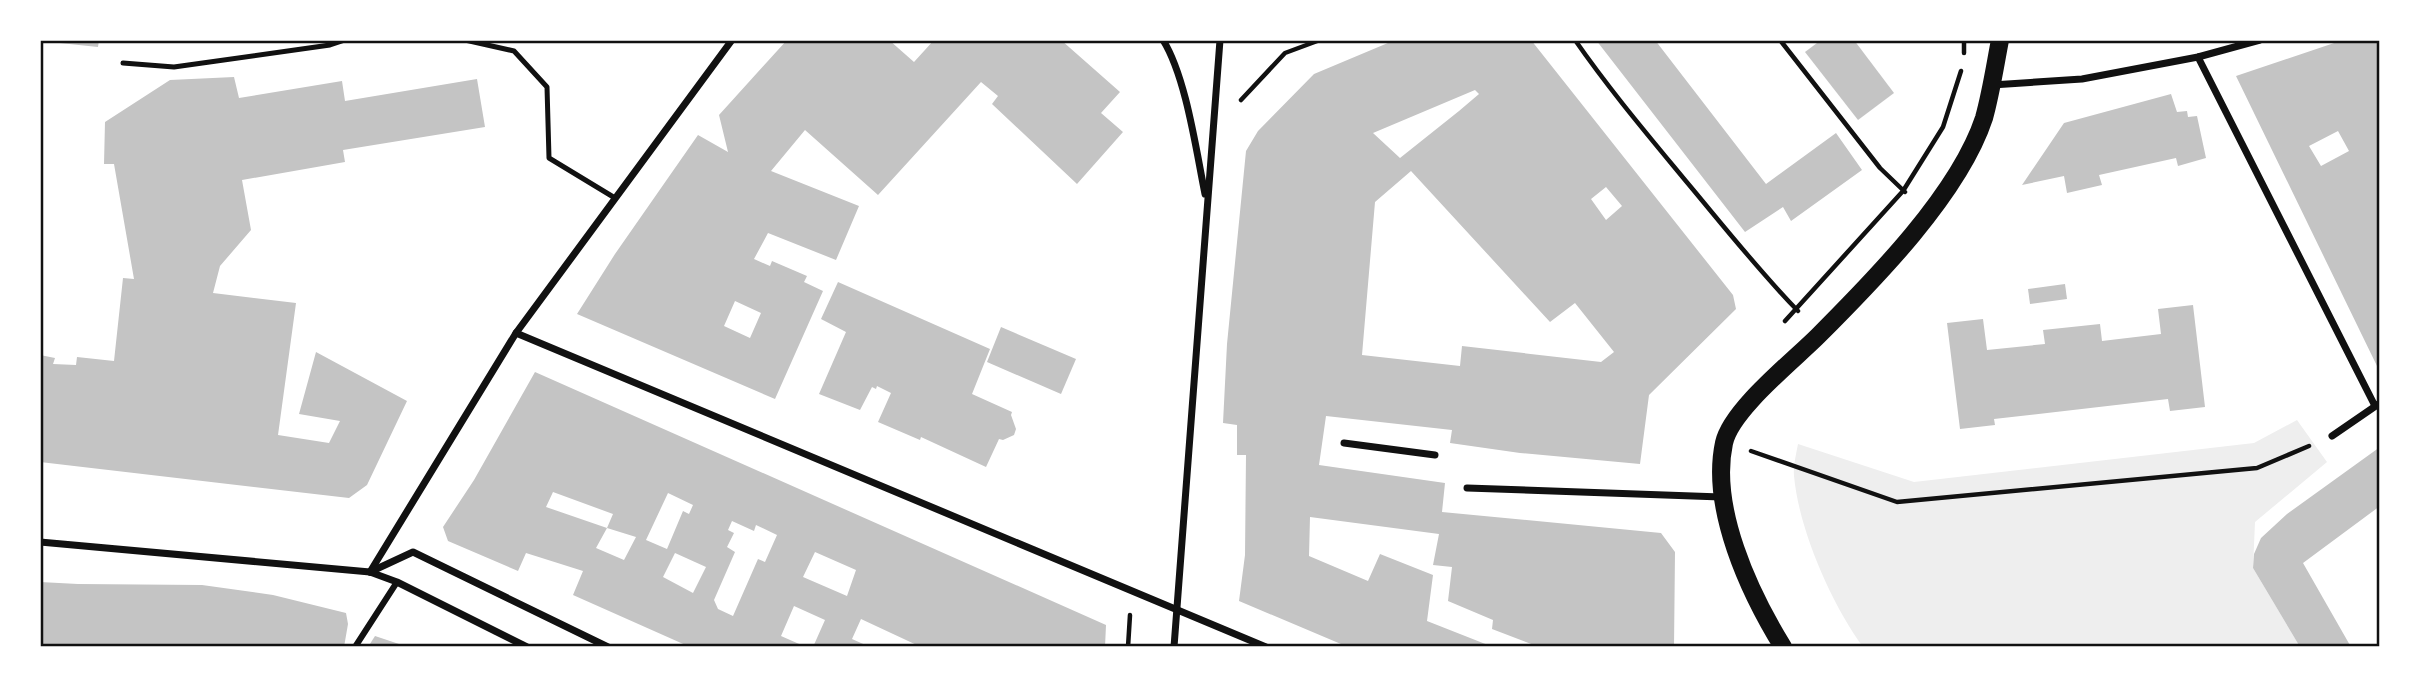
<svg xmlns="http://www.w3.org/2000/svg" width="2420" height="687" viewBox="0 0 2420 687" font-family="'PT Sans Narrow',sans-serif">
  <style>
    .green { fill: #eee }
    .building { fill: #c4c4c4; fill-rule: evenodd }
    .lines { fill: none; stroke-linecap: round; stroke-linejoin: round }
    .path { stroke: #111; stroke-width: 4.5 }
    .service { stroke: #111; stroke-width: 5 }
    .pedestrian { stroke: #111; stroke-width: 6 }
    .minor { stroke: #111; stroke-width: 7 }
    .primary { stroke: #111; stroke-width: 18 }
    .neatline { fill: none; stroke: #111; stroke-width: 2.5 }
  </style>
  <rect width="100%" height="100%" fill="#fff"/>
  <path class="green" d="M2297 420 2327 462 2255 522 2253 568 2300 647H1863C1831 603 1799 530 1794 476 1793 466 1796 455 1798 444L1914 482 2254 443Z"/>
  <g class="building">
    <polygon points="50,40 99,40 98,47 50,42"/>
    <path d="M787 40H889L914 62 934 40H1061L1120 92 1101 113 1123 132 1077 184 992 104 998 96 981 82 878 195 805 130 771 171 859 206 836 260 768 233 754 259 770 266 772 261 807 276 804 282 823 291 775 399 577 314 615 254 698 135 728 152 719 115ZM735 301 761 313 750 338 724 326Z"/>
    <path d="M1395 40H1531L1733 295 1736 309 1649 395 1640 464 1520 453 1450 443 1452 430 1326 416 1319 465 1445 483 1442 512 1661 533 1675 552 1674 647H1539L1492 629 1493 620 1448 601 1452 567 1433 565 1439 534 1310 517 1309 556 1368 581 1380 554 1433 575 1427 621 1493 647H1348L1239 601 1245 555 1246 455H1237V425L1223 423 1227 344 1246 151 1258 131 1314 74ZM1475 90 1479 94 1459 111 1400 158 1373 133ZM1411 171 1550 322 1575 303 1614 352 1601 362 1462 346 1460 366 1362 355 1375 202ZM1606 187 1622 206 1606 220 1591 199Z"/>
    <polygon points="1596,40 1655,40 1766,184 1836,133 1862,170 1791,221 1783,207 1745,232"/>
    <polygon points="1821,40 1854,40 1894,93 1858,120 1805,52"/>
    <path d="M2343 40H2380V365L2377 366 2236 76ZM2338 131 2349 151 2321 166 2309 146Z"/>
    <polygon points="234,77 239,98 342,81 345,101 477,79 485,127 343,150 345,162 242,180 251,230 220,266 213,293 296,303 278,435 329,443 340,421 299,414 316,352 407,401 367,485 349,498 40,462 40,355 55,358 53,364 76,365 77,357 114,361 123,278 134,279 114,164 104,164 105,122 170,80"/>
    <polygon points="2171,94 2177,112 2187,111 2188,117 2197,116 2206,158 2178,166 2176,158 2099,175 2102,185 2067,193 2064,176 2022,185 2064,123"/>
    <polygon points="838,282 990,349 972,394 1012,412 1011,415 1016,429 1014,435 1003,440 999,439 986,467 921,437 920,440 878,422 891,393 877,386 876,389 872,387 860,410 819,394 846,332 821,319"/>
    <polygon points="2065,284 2067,299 2030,304 2028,289"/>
    <polygon points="2193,305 2205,407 2170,411 2168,399 1994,419 1995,425 1960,429 1947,323 1983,319 1987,350 2045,344 2043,330 2100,324 2102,341 2161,334 2158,309"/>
    <polygon points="1001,327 1076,359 1061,394 987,362"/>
    <path d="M535 372 1106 625 1105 647H921L861 619 852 639 870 647H813L825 620 794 606 781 636 806 647H690L573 595 583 571 526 553 518 571 448 541 443 527 474 480ZM553 492 613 514 607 528 636 537 624 560 596 548 607 528 546 507ZM668 493 693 505 689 514 683 511 667 549 646 540ZM732 521 754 531 756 525 777 535 765 562 758 559 733 616 718 609 714 600 735 552 727 547 734 533 728 530ZM815 552 856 570 847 596 803 577ZM675 553 706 567 693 593 663 577Z"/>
    <polygon points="2380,447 2380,506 2303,563 2351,647 2300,647 2253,568 2254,554 2261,538 2287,514"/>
    <polygon points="40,582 78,584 202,585 273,595 346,613 348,624 344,647 40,647"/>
    <polygon points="375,636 405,646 405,647 368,647"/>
  </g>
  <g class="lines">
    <g class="path">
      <path d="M1575 40C1609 89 1647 134 1685 180 1722 224 1758 270 1798 311"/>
      <polyline points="1780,40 1880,168 1905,192"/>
      <polyline points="1964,53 1964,40"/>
      <polyline points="1241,100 1285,53 1320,40"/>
      <polyline points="1785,321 1903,191 1943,127 1961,71"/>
      <polyline points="1751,451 1897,502 2257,468 2309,446"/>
      <polyline points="1128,647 1130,615"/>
    </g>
    <g class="service">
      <polyline points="465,40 514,51 547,87 549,158 615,198"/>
      <polyline points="123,63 174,67 330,45 345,40"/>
    </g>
    <polyline class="pedestrian" points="355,647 397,582"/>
    <g class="minor">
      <path d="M1163 40C1186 77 1196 150 1205 194"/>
      <polyline points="2198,57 2375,406"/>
      <polyline points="1992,85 2082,79 2198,57 2260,40"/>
      <polyline points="516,333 1266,647"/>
      <polyline points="2332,436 2380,403"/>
      <polyline points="1344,443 1435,455"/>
      <polyline points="1467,488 1721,497"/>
      <polyline points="40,542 370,572 397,582 527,647"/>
      <polyline points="370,572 516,333 732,40"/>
      <polyline points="370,572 413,552 608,647"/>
      <polyline points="1174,647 1220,40"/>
    </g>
    <path class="primary" d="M1783 647C1749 592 1710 508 1724 443 1731 410 1793 361 1818 336 1874 280 1959 194 1984 118 1991 93 1995 66 2000 40"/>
  </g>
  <rect width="2420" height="687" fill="none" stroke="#ffffff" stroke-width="84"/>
  <rect x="42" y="42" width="2336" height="603" class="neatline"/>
</svg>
